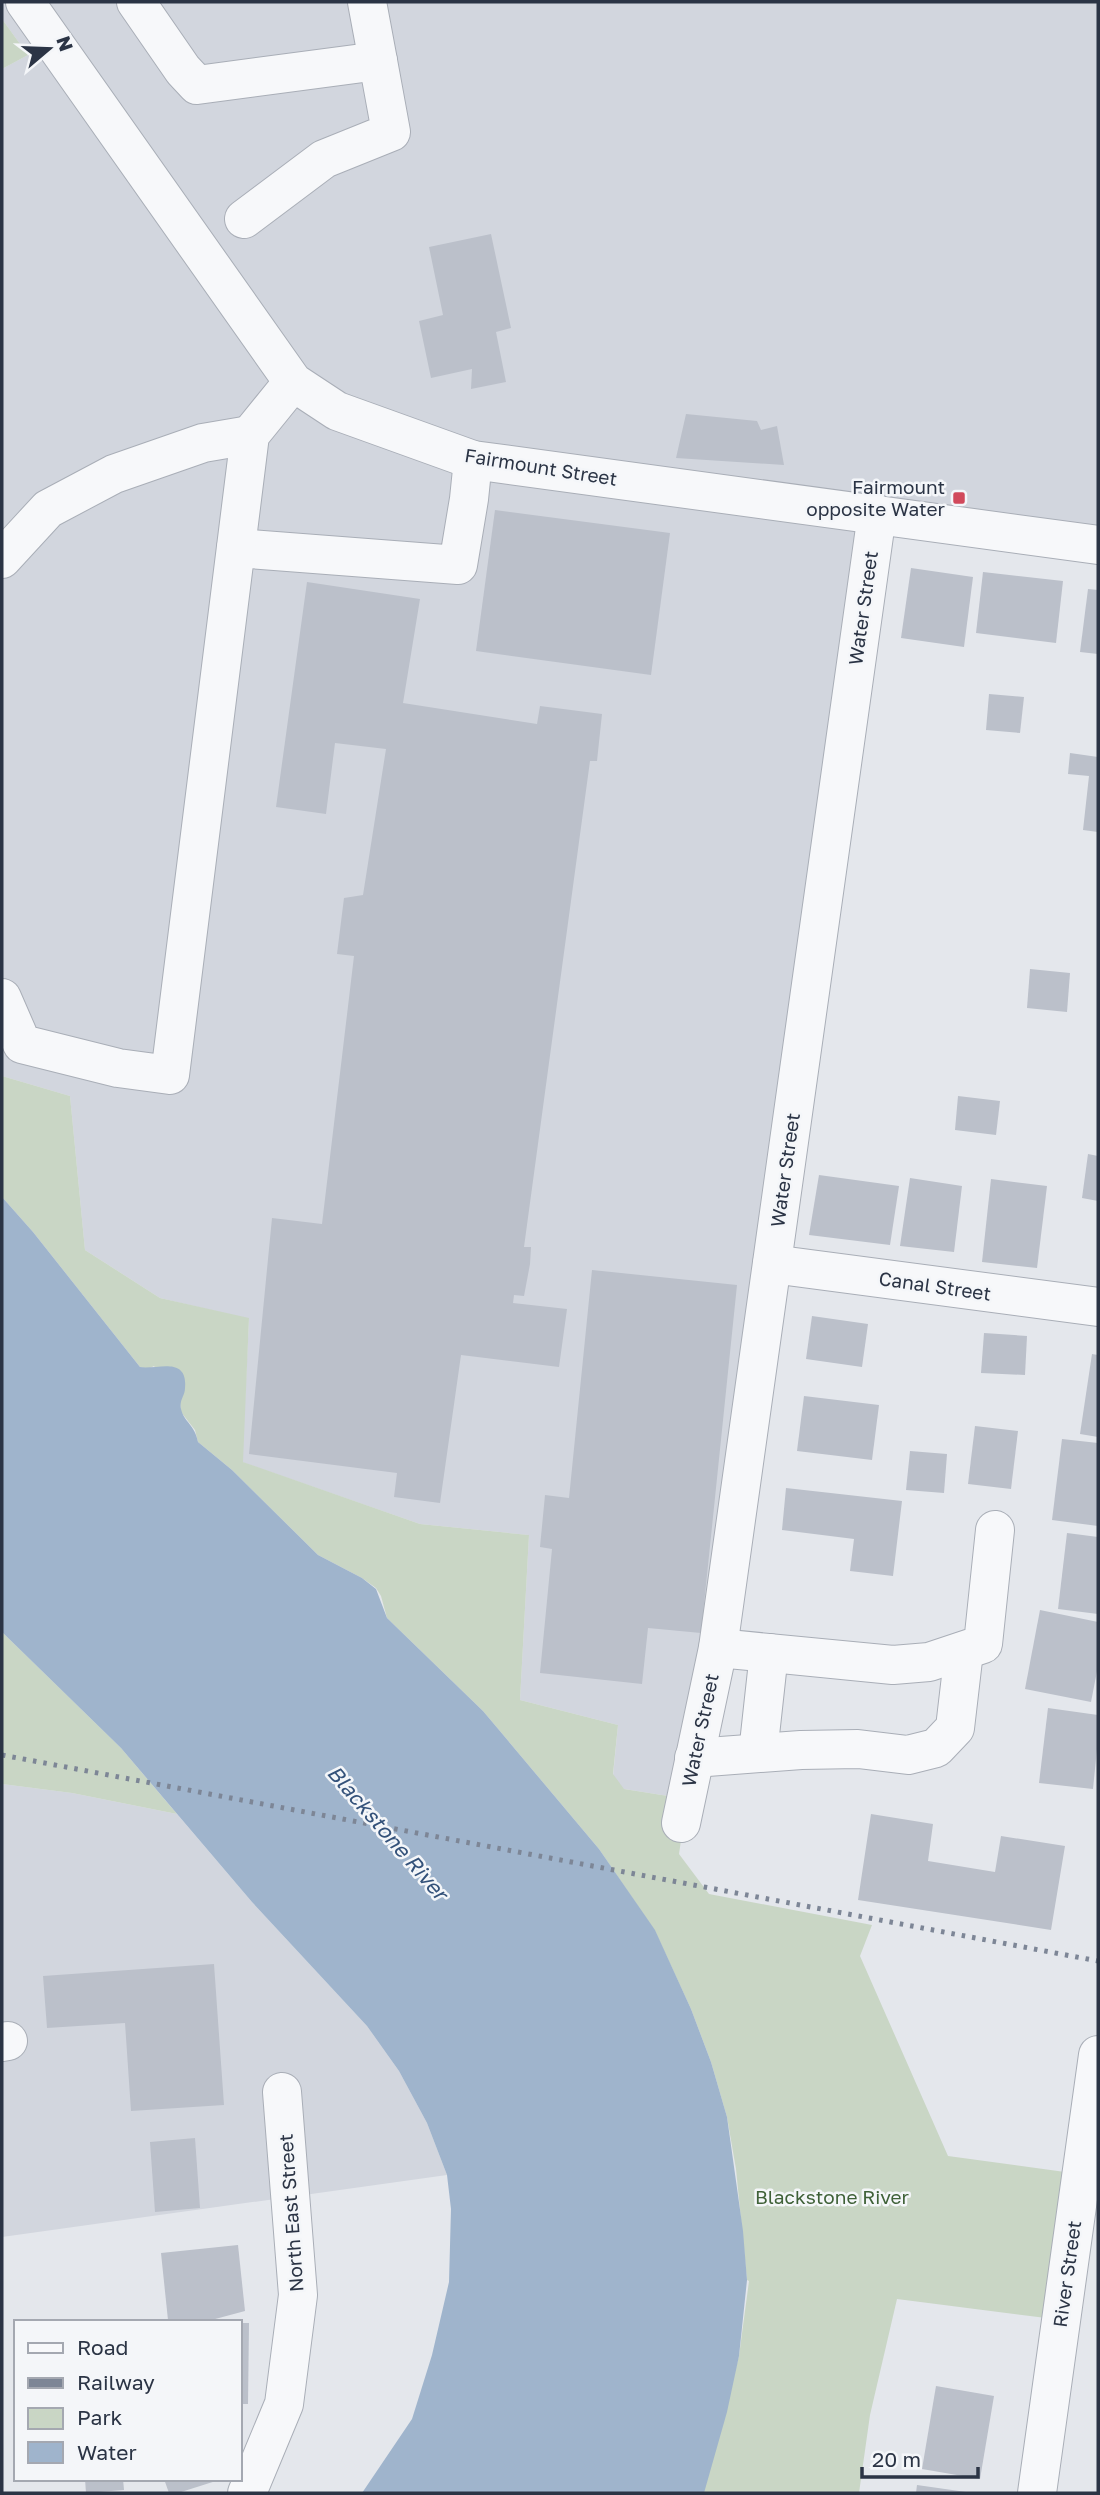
<svg xmlns="http://www.w3.org/2000/svg" width="1100" height="2495" viewBox="0 0 1100 2495" font-family="'Golos Text',sans-serif">
  <style>
    .built { fill: #d2d6de }
    .green { fill: #c9d6c5 }
    .water { fill: #9fb4cc }
    .building { fill: #bbc0ca }
    .lines { fill: none; stroke-linecap: round; stroke-linejoin: round }
    .minor-casing { stroke: #a9aeb7; stroke-width: 40 }
    .minor { stroke: #f7f8fa; stroke-width: 38 }
    .rail { stroke: #7d8696; stroke-width: 5; stroke-dasharray: 3.5 7; stroke-linecap: butt }
    .poi-dot { fill: #d1495b; stroke: #f4f6f9; stroke-width: 2.5 }
    .labels { text-anchor: middle; stroke-width: 5; stroke-linejoin: round; paint-order: stroke }
    .street-label { font-size: 19px; fill: #2b3445; stroke: #f4f6f9 }
    .poi-label { font-size: 19px; fill: #2b3445; stroke: #f4f6f9; text-anchor: end }
    .park-label { font-size: 19px; fill: #3f6138; stroke: #f4f6f9 }
    .water-label { font-size: 21px; font-style: italic; fill: #34527a; stroke: #f4f6f9 }
  </style>
  <rect width="100%" height="100%" fill="#e4e7ec"/>
  <g class="built">
    <polygon points="2,2 1098,2 1098,553 886,526 687,1799 612,1787 618,1725 520,1700 529,1535 420,1524 242,1462 249,1319 160,1298 85,1250 70,1096 2,1076 2,69 28,55 2,19"/>
    <polygon points="2,1784 72,1793 177,1814 252,1902 367,2026 399,2071 427,2123 447,2175 2,2237"/>
  </g>
  <g class="green">
    <polygon points="2,19 28,55 2,69"/>
    <polygon points="2,1076 70,1096 85,1250 160,1298 249,1318 243,1462 420,1524 529,1535 520,1700 618,1725 613,1774 624,1789 687,1799 679,1854 709,1894 872,1925 860,1956 948,2156 1065,2172 1046,2318 897,2299 870,2415 859,2493 703,2493 739,2356 749,2281 747,2280 736,2169 727,2117 711,2062 691,2009 655,1931 599,1849 483,1711 387,1618 381,1596 376,1588 362,1578 318,1555 232,1470 198,1442 195,1430 181,1412 180,1402 154,1366 148,1369 140,1367 33,1232 2,1197"/>
    <polygon points="2,1632 121,1748 177,1814 72,1793 2,1784"/>
  </g>
  <path class="water" d="M2 1197 33 1232 140 1367C156 1370 188 1355 185 1388 185 1396 179 1400 181 1409 184 1422 195 1425 198 1442L232 1470 318 1555 362 1578 376 1589 387 1618 483 1711 599 1849 655 1930 691 2009 711 2062 727 2117 743 2231 747 2280 739 2356 727 2412 704 2493H362L412 2419 432 2355 449 2282 451 2209 447 2175 427 2123 399 2071 367 2026 252 1902 121 1748 2 1632Z"/>
  <g class="building">
    <polygon points="491,234 511,328 496,332 506,382 471,389 472,369 431,378 419,321 443,315 429,247"/>
    <polygon points="686,414 757,421 761,430 777,426 784,465 676,458"/>
    <polygon points="495,510 670,533 651,675 476,651"/>
    <polygon points="911,568 973,577 964,647 901,638"/>
    <polygon points="983,572 1063,581 1056,643 976,633"/>
    <polygon points="307,582 420,599 403,703 537,724 540,706 602,714 597,761 590,761 524,1247 531,1247 530,1264 524,1296 514,1295 513,1303 567,1309 559,1367 461,1355 440,1503 394,1497 397,1473 249,1454 272,1218 322,1224 354,956 337,954 344,898 363,895 386,749 335,743 326,814 276,807"/>
    <polygon points="1088,589 1098,590 1098,654 1080,652"/>
    <polygon points="989,694 1024,697 1020,733 986,730"/>
    <polygon points="1070,753 1098,757 1098,832 1083,830 1089,776 1068,774"/>
    <polygon points="1030,969 1070,973 1067,1012 1027,1008"/>
    <polygon points="958,1096 1000,1101 996,1135 955,1130"/>
    <polygon points="1088,1154 1098,1156 1098,1201 1082,1198"/>
    <polygon points="819,1175 899,1186 890,1245 809,1235"/>
    <polygon points="910,1178 962,1186 954,1252 900,1246"/>
    <polygon points="991,1179 1047,1186 1037,1268 982,1262"/>
    <polygon points="592,1270 737,1285 701,1633 648,1628 642,1684 540,1673 552,1549 540,1547 545,1495 569,1498"/>
    <polygon points="812,1316 868,1324 862,1367 806,1359"/>
    <polygon points="984,1333 1027,1336 1025,1375 981,1373"/>
    <polygon points="1092,1354 1098,1355 1098,1437 1080,1434"/>
    <polygon points="804,1396 879,1405 872,1460 797,1451"/>
    <polygon points="975,1426 1018,1431 1011,1489 968,1484"/>
    <polygon points="1062,1439 1098,1443 1098,1526 1052,1520"/>
    <polygon points="910,1451 947,1454 944,1493 906,1490"/>
    <polygon points="786,1488 902,1501 893,1576 850,1571 854,1539 782,1530"/>
    <polygon points="1067,1533 1098,1537 1098,1614 1058,1609"/>
    <polygon points="1040,1610 1098,1622 1098,1666 1091,1702 1025,1689"/>
    <polygon points="1048,1708 1098,1715 1098,1739 1093,1789 1039,1783"/>
    <polygon points="871,1814 933,1824 928,1861 995,1872 1001,1836 1065,1846 1051,1930 858,1900"/>
    <polygon points="214,1964 224,2105 131,2111 125,2023 47,2028 43,1976"/>
    <polygon points="195,2138 200,2208 155,2212 150,2142"/>
    <polygon points="238,2245 245,2311 204,2322 168,2320 161,2253"/>
    <polygon points="240,2323 249,2323 248,2404 240,2404"/>
    <polygon points="936,2386 994,2396 980,2479 922,2469"/>
    <polygon points="85,2479 123,2479 124,2490 86,2493"/>
    <polygon points="164,2479 218,2479 219,2480 178,2493 169,2493"/>
    <polygon points="917,2485 966,2492 966,2493 916,2493"/>
  </g>
  <g class="lines">
    <g class="minor-casing">
      <g id="minor">
        <polyline points="25,2 293,382 337,411 473,460 1098,545"/>
        <polyline points="136,2 183,70 197,85 378,61 391,132 324,159 244,219"/>
        <polyline points="367,2 378,61"/>
        <polyline points="236,548 458,565 469,499 473,460"/>
        <polyline points="2,559 48,509 114,474 203,443 250,435"/>
        <polyline points="2,998 22,1044 118,1068 170,1075 250,435 293,382"/>
        <polyline points="772,1264 1098,1307"/>
        <polyline points="718,1648 893,1665 929,1662 983,1644 995,1530"/>
        <polyline points="758,1753 769,1653"/>
        <polyline points="694,1758 801,1750 858,1749 908,1755 936,1748 955,1728 964,1651"/>
        <polyline points="681,1823 718,1648 877,514"/>
        <polyline points="2,2042 8,2041"/>
        <polyline points="247,2493 284,2404 298,2295 282,2092"/>
        <polyline points="1037,2493 1098,2055"/>
      </g>
    </g>
    <use href="#minor" class="minor"/>
    <polyline class="rail" points="2,1755 1098,1961"/>
  </g>
  <rect class="poi-dot" x="952" y="491" width="14" height="14" rx="3.5"/>
  <g class="labels">
    <g class="street-label">
      <text transform="translate(541 467) rotate(9)" y="7">Fairmount Street</text>
      <text transform="translate(863 608) rotate(-82)" y="7">Water Street</text>
      <text transform="translate(785 1170) rotate(-82)" y="7">Water Street</text>
      <text transform="translate(935 1286) rotate(8)" y="7">Canal Street</text>
      <text transform="translate(700 1730) rotate(-78)" y="7">Water Street</text>
      <text transform="translate(291 2213) rotate(-94)" y="7">North East Street</text>
      <text transform="translate(1067 2274) rotate(-82)" y="7">River Street</text>
    </g>
    <g class="poi-label">
      <text x="945" y="494">Fairmount<tspan x="945" dy="22">opposite Water</tspan></text>
    </g>
    <g class="park-label">
      <text x="832" y="2204">Blackstone River</text>
    </g>
    <g class="water-label">
      <text transform="translate(387 1833) rotate(49)" y="7">Blackstone River</text>
    </g>
  </g>
  <rect width="1100" height="2495" fill="none" stroke="#2b3445" stroke-width="7"/>
  <rect x="14" y="2320" width="228" height="161" fill="#f4f6f9" stroke="#a4a8b1" stroke-width="2"/>
  <rect x="28" y="2343" width="35" height="10" fill="#f7f8fa" stroke="#a4a8b1" stroke-width="2"/>
  <text x="77" y="2355" font-size="21" fill="#2b3445">Road</text>
  <rect x="28" y="2378" width="35" height="10" fill="#7d8696" stroke="#a4a8b1" stroke-width="2"/>
  <text x="77" y="2390" font-size="21" fill="#2b3445">Railway</text>
  <rect x="28" y="2408" width="35" height="21" fill="#c9d6c5" stroke="#a4a8b1" stroke-width="2"/>
  <text x="77" y="2425" font-size="21" fill="#2b3445">Park</text>
  <rect x="28" y="2442" width="35" height="21" fill="#9fb4cc" stroke="#a4a8b1" stroke-width="2"/>
  <text x="77" y="2460" font-size="21" fill="#2b3445">Water</text>
  <g transform="translate(49 49) rotate(71)" stroke="#f4f6f9" stroke-width="5" paint-order="stroke">
  <path d="M0-5L12 26L0 18L-12 26Z" fill="#2b3445"/>
  <text y="-10" font-size="19" font-weight="bold" text-anchor="middle" fill="#2b3445">N</text>
  </g>
  <path d="M862 2467v10h116v-10" fill="none" stroke="#2b3445" stroke-width="3.5"/>
  <text x="872" y="2467" font-size="21" fill="#2b3445" stroke="#f4f6f9" stroke-width="5" paint-order="stroke">20 m</text>
</svg>
